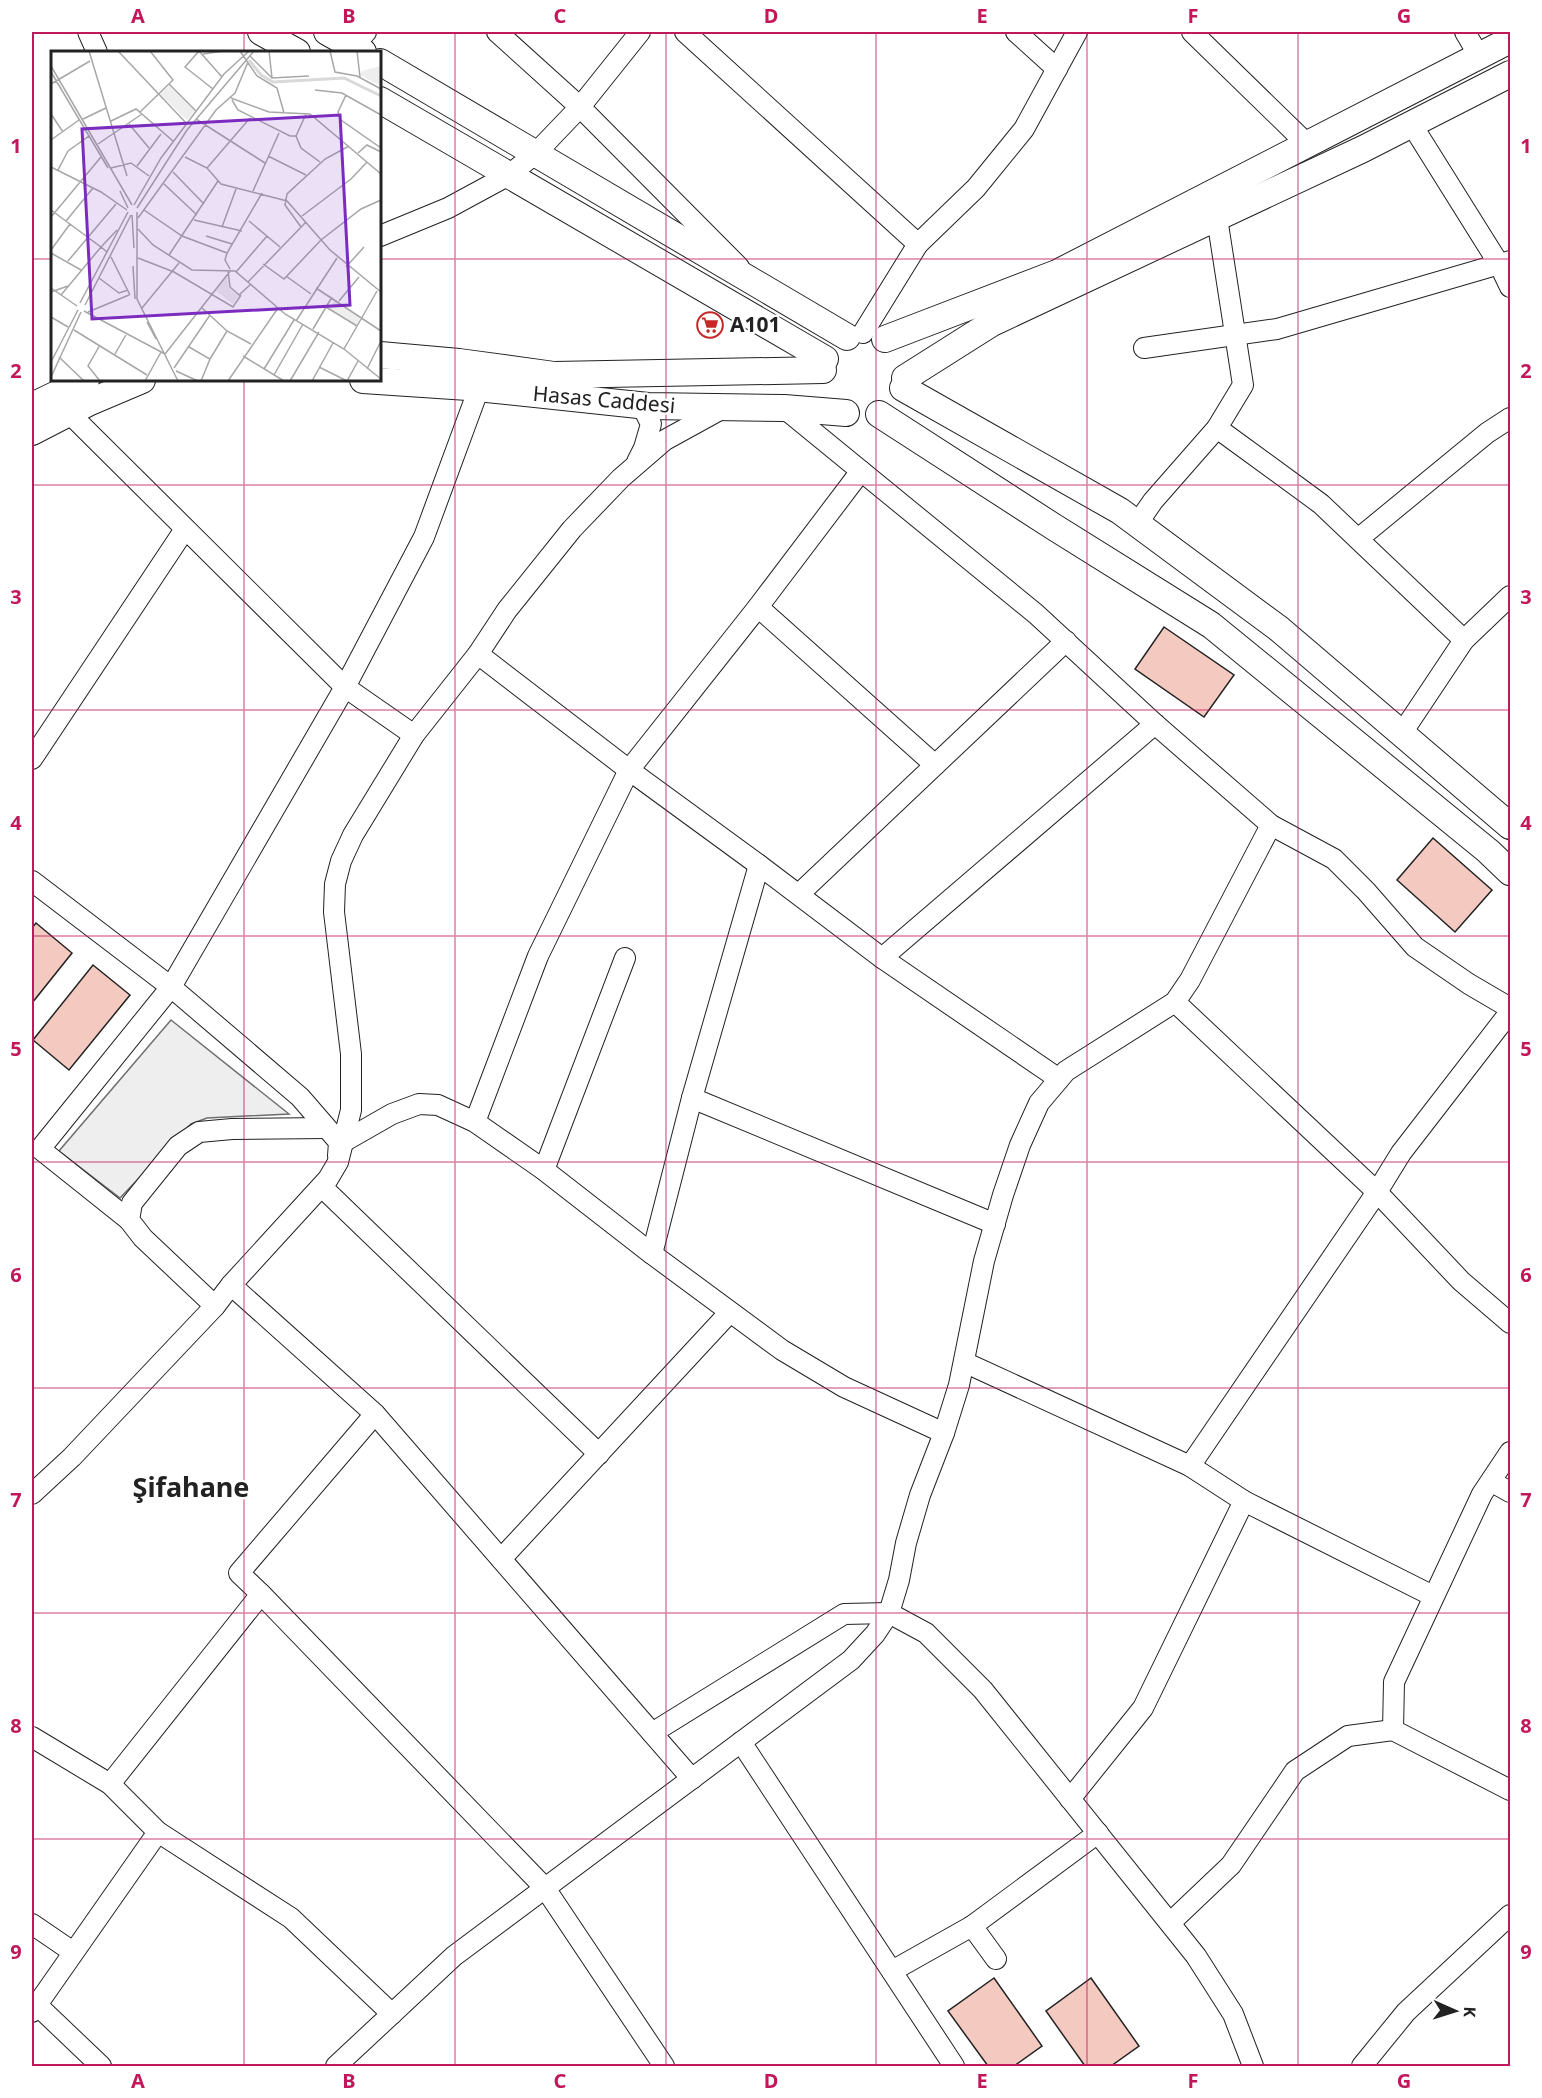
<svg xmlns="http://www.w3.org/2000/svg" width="1542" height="2098" viewBox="0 0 1542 2098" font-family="'Noto Sans',sans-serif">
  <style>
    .green { fill: #eee; stroke: #6f6f6f; stroke-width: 1.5 }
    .building { fill: #f3c9c0; stroke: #222; stroke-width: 1.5 }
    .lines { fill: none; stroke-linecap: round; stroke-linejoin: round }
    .minor-casing { stroke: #222; stroke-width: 22 }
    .major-casing { stroke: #222; stroke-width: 28 }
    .minor { stroke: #fff; stroke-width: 20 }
    .major { stroke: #fff; stroke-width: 26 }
    .grid { fill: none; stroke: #c2185b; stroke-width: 1.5; stroke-opacity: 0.55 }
    .labels { text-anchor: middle; stroke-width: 4.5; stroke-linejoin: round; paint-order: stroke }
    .poi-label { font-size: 21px; font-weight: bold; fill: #222; stroke: #fff; text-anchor: start }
    .street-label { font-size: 21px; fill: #222; stroke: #fff }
    .district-label { font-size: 27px; font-weight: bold; fill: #222; stroke: #fff }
    .inset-river { fill: none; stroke: #d9d9d9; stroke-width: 3 }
    .inset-road { fill: none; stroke: #a7a7a7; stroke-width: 1.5 }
    .view { fill: #7b2cbf; fill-opacity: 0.15; stroke: #7b2cbf; stroke-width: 3 }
    .inset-edge { fill: none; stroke: #222; stroke-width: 3 }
    .neatline { fill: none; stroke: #c2185b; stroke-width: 2 }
    .grid-label { font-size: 20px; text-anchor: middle; font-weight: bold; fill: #c2185b }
  </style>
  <rect width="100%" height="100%" fill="#fff"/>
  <polygon class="green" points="171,1020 289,1114 207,1118 191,1124 120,1198 59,1151"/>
  <g class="building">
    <polygon points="1164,627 1234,675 1204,717 1135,669"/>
    <polygon points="1433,838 1492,890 1455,932 1397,880"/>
    <polygon points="36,923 72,953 32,1003 32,928"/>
    <polygon points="93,965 130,995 69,1070 33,1040"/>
    <polygon points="994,1978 1042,2046 1014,2066 988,2066 948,2011"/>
    <polygon points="1091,1978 1139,2046 1111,2066 1085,2066 1046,2011"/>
  </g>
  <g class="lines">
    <g class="minor-casing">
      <g id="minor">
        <polyline points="88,32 97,52"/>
        <polyline points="640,32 580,107 739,267"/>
        <polyline points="685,32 918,244"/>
        <polyline points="1016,32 1057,69"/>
        <polyline points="1192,32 1308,145"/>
        <polyline points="1465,32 1479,56"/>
        <polyline points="347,52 366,32"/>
        <polyline points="1412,125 1499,264 1510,287"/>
        <polyline points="380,236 448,208 509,175 535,154 580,107 497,32"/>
        <polyline points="863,333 918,244 976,188 1024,129 1077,32"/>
        <polyline points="1144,348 1277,329 1510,261"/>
        <polyline points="631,404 644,410 651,424 644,448 637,462"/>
        <polyline points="784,408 1036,614 1155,724 1271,825 1334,859 1366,891 1415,947 1469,984 1510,1008"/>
        <polyline points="69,413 345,687 414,735"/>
        <polyline points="1217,428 1321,504 1464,640"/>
        <polyline points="1137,524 1153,501 1217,428 1243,385 1217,218"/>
        <polyline points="1358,539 1487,433 1510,418"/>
        <polyline points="758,607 935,765"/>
        <polyline points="478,654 629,770 759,865 882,958 1059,1079"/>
        <polyline points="1402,733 1464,640 1510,596"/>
        <polyline points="32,759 185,529"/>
        <polyline points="32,881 171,987 300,1097 339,1142 338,1156"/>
        <polyline points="799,894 1066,641"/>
        <polyline points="882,958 1155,724"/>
        <polyline points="1175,1002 1377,1192 1461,1281 1510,1323"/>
        <polyline points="692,1098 995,1224"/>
        <polyline points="475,1122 538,956 629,770 758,607 861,471"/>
        <polyline points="343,1142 392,1114 419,1104 438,1105 475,1122 544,1170 652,1254 782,1350 844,1387 944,1433"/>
        <polyline points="544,1170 625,958"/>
        <polyline points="322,1187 599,1454"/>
        <polyline points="129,1220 40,1149 171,987 345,687 424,537 479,388"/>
        <polyline points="652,1254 692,1098 759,865"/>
        <polyline points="231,1285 375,1414 692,1779"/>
        <polyline points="215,1306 143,1238 129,1220 132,1203 178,1146 199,1132 232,1129 326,1128"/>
        <polyline points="964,1362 1190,1466 1244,1501 1433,1596"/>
        <polyline points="375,1414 239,1573 261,1594 545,1888 664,2066"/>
        <polyline points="1510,1452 1482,1494 1394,1682 1393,1730 1510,1790"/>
        <polyline points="1190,1466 1377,1192 1401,1153 1510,1012"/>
        <polyline points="1492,1482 1510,1492"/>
        <polyline points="32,1494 72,1457 215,1306 231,1285 328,1179 338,1162 351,1110 351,1054 334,912 335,884 341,861 353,835 414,735 478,654 507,610 572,529 621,478 665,440 725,407"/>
        <polyline points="501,1559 730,1312"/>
        <polyline points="652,1733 844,1614 889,1613 926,1633 983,1690 1196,1956 1233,2014 1253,2066"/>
        <polyline points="32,1737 110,1784 158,1832 291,1918 392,2014"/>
        <polyline points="741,1742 954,2066"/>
        <polyline points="110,1784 261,1594"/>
        <polyline points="1070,1799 1143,1708 1244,1501"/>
        <polyline points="1170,1923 1231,1865 1295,1771 1348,1736 1393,1730"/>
        <polyline points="32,1924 73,1952"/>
        <polyline points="972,1926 996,1959"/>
        <polyline points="892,1971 972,1926 1098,1833"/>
        <polyline points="37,2005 101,2066"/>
        <polyline points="32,2012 158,1832"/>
        <polyline points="336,2066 454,1956 851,1660 875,1634 889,1613 899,1580 906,1543 920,1495 944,1433 959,1385 984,1261 1003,1195 1020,1145 1039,1103 1066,1071 1175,1002 1190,980 1271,825"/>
        <polyline points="1362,2066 1406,2012 1510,1915"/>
      </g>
    </g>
    <g class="major-casing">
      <g id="major">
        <polyline points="261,32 297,52"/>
        <polyline points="327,32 363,52"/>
        <polyline points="380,62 847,337"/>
        <polyline points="380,100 825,359"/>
        <polyline points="885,339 1057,273 1510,40"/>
        <polyline points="380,355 459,362 554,375 823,370"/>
        <polyline points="905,378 992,323 1363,149 1510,74"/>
        <polyline points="363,380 468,387 648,406 784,408 846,413"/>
        <polyline points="903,388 1120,511 1278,628 1510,826"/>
        <polyline points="32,406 86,380"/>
        <polyline points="879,414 1054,527 1211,625 1488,851 1510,872"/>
        <polyline points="32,432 90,402 142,380"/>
      </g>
    </g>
    <use href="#minor" class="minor"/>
    <use href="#major" class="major"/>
  </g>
  <path class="grid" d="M244 32V52M455 32V2066M666 32V2066M876 32V2066M1087 32V2066M1298 32V2066M32 259H52M380 259H1510M244 380V2066M32 485H1510M32 710H1510M32 936H1510M32 1162H1510M32 1388H1510M32 1613H1510M32 1839H1510"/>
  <defs>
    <g id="supermarket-ring" transform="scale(1.35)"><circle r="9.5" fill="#fff" stroke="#c62828" stroke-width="1.5"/><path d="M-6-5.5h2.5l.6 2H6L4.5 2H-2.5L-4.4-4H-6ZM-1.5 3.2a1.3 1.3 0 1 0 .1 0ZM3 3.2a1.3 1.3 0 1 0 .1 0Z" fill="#c62828"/></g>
  </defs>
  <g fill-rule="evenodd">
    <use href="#supermarket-ring" x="710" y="325"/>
  </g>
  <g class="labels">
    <g class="poi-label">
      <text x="730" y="332">A101</text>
    </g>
    <g class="street-label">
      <text transform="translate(604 400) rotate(5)" y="7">Hasas Caddesi</text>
    </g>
    <g class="district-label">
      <text x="191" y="1497">Şifahane</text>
    </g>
  </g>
  <g transform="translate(51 51)">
    <rect width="330" height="330" fill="#fff"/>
    <path d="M330 15V35L309 24 311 20ZM118 35 144 60 136 69 109 43ZM176 225 178 237 187 245 182 253 165 240ZM283 250 309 267 306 274 278 257Z" fill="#eee"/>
    <path class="inset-river" d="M198 9 210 24 222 31 293 27 330 45"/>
    <path class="inset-road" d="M38 0 76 125M67 0 136 73M148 0 134 16 162 38M148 0 171 26M189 0 206 25 226 37 233 62M218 0 221 27M279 0 284 21 306 25 330 38M306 0 309 26M152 3 172 0M199 5 221 27 258 25M0 15 81 154M0 21 57 117M0 33 39 10M118 33 145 60M264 39 291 42 330 64M295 44 287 61 290 69 330 97M180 47 218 61 259 63 330 123M181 49 187 59 239 85H245L255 63M89 61 122 29 99 0M0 63 12 81M32 68 55 57M145 68 214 112M60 70 85 58 122 90M78 73 98 97M245 85 250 97 269 111M0 89 28 69M47 93 91 63M307 102 316 94 330 101M217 105 255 124M134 106 156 117 170 133 236 150 279 199 330 241M86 115 110 83M0 116 50 141 76 159M60 117 80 112 98 125M156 117 199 67M7 119 17 100 38 85M122 121 153 153M113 133 146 164M69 140 77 157M202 140 228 82M83 154 110 107 173 23 198 0M86 157 136 79 203 0M0 159 50 196 66 179M93 159 131 185 176 202M86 161V248L127 330M81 164 83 197M251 165 300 128 316 111M0 166 50 106M87 167 165 59 184 42 197 11M143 169 191 180M15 170 42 137M198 170 229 196M171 176 185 138M250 176 234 154 236 143 274 108 298 95M87 178 102 194 141 219 184 220 234 263 293 298 330 328M155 185 181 193M0 199 19 173M0 202 30 219M118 204 167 130M60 206 79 244M87 207 123 221 182 256 190 244M17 210 65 153M212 213 233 228 270 189 310 158 330 149M82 215 84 248M295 216 313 196M179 218 174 209 176 202 211 142M177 220 179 236 188 244 200 233M185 221 216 185M235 225 260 243M48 227 68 242 77 239M197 231 255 171M0 237 26 255M265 237 330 280M0 241 17 235M10 244 50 196 56 201M288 250 308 226M29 252 77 161M34 254 80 164M275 256 306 275M91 257 128 212M151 257 176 280 200 293M33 260 114 303 180 219M37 261 78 244M0 266 17 276M245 270 286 207M96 271 105 288M262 278 281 246M23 279 96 324M138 296 159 308 150 330M293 298 326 240M64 303 76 282M192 305 233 330M8 306 33 330M159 308 176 280M0 311 27 259M268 316 296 330 307 310M123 317 159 264M213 318 243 269M316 318 330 290M125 320 147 330M223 324 252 273M0 326 30 261M49 330 37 315 49 294M94 330 110 301M177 330 227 257M239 330 268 281M261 330 282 292"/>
    <path class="view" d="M289 64 299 254 41 268 31 78Z"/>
    <rect width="330" height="330" class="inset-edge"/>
  </g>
  <rect width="1542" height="2098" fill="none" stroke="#ffffff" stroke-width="66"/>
  <g transform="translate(1455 2011) rotate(93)" stroke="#ffffff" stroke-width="4.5" paint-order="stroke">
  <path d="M0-4.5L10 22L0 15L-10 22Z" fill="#222222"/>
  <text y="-9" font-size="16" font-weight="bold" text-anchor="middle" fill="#222222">K</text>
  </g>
  <rect x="33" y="33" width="1476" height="2032" class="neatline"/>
  <g class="grid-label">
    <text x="138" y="23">A</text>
    <text x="349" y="23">B</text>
    <text x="560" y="23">C</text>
    <text x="771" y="23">D</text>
    <text x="982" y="23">E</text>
    <text x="1193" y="23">F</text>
    <text x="1404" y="23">G</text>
    <text x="16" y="153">1</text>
    <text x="1526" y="153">1</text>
    <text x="16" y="378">2</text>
    <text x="1526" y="378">2</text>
    <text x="16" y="604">3</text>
    <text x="1526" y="604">3</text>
    <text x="16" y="830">4</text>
    <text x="1526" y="830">4</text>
    <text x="16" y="1056">5</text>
    <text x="1526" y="1056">5</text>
    <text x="16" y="1282">6</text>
    <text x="1526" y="1282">6</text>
    <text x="16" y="1507">7</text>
    <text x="1526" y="1507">7</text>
    <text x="16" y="1733">8</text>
    <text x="1526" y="1733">8</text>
    <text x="16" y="1959">9</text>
    <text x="1526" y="1959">9</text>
    <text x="138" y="2088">A</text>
    <text x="349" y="2088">B</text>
    <text x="560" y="2088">C</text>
    <text x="771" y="2088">D</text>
    <text x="982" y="2088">E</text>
    <text x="1193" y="2088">F</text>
    <text x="1404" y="2088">G</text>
  </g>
</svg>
